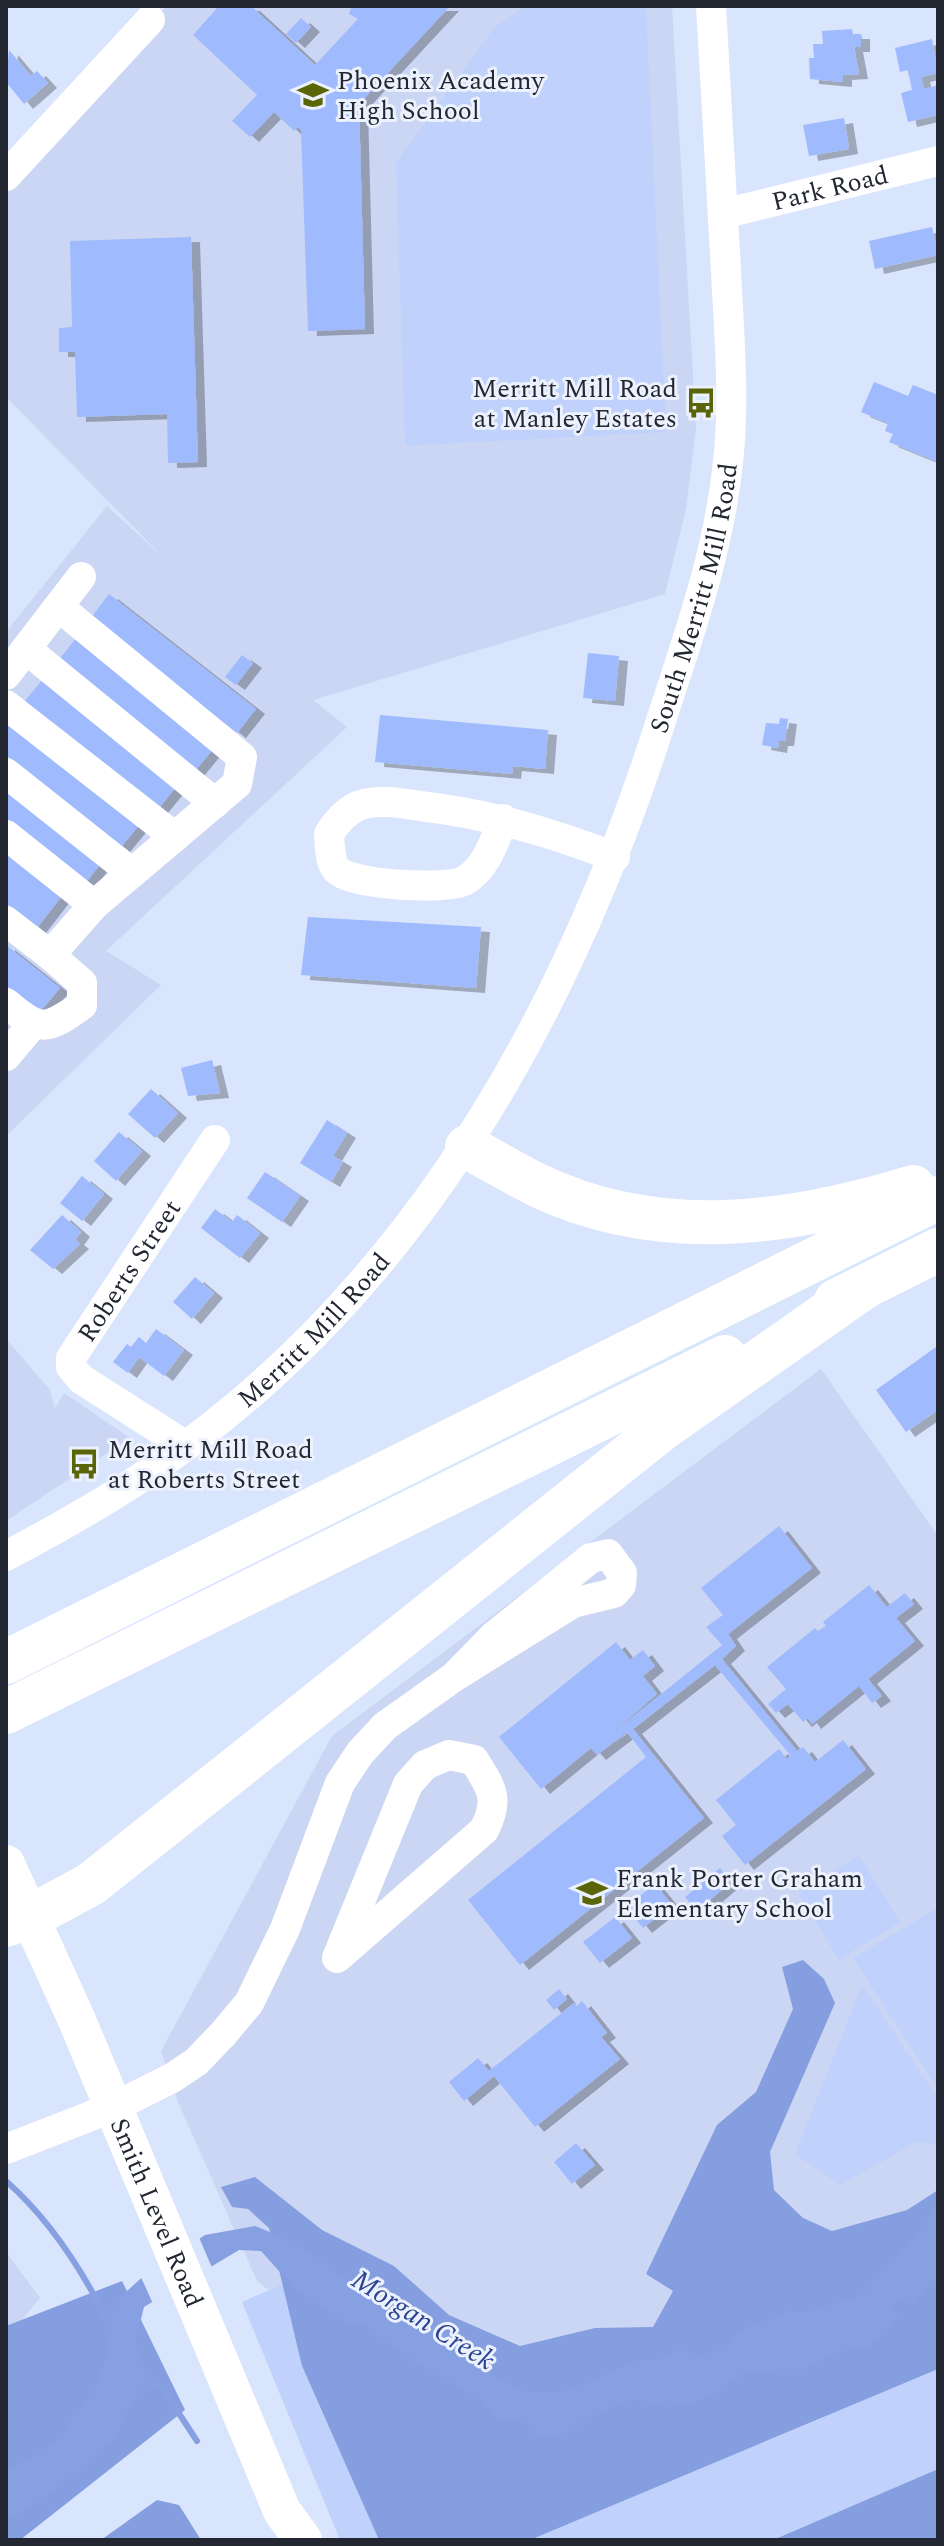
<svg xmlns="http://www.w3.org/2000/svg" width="944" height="2546" viewBox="0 0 944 2546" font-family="Spectral,serif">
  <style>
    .built { fill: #cbd6f4 }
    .green { fill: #c0d2fc }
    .forest { fill: #849edf }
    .water { fill: #86a0e1 }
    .pier { fill: #d9e4fd }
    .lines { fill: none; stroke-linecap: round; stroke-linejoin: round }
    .stream { stroke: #86a0e1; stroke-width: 6 }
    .building { fill: #9fbafd; filter: url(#shadow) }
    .minor { stroke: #fff; stroke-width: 30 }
    .major { stroke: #fff; stroke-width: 38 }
    .highway { stroke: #fff; stroke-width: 44 }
    .labels { text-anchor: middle; stroke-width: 6; stroke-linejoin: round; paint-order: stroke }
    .poi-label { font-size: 26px; fill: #222732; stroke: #ecf1fe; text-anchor: start }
    .street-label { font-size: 26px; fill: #222732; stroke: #ecf1fe }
    .water-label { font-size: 28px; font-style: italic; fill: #2c4491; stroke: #ecf1fe }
  </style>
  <defs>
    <filter id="shadow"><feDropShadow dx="9" dy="5" stdDeviation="0" flood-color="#0004"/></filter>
  </defs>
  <rect width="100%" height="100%" fill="#d9e4fd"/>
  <g class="built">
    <polygon points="168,6 672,6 696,430 686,509 665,594 313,700 347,727 106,951 161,985 6,1136 6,632 107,506 165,559 6,397 6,176 150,20"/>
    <polygon points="6,1339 50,1390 55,1408 64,1393 130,1438 6,1521"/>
    <polygon points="821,1369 938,1536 938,2271 875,2330 353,2356 257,2281 178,2102 161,2051 332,1736"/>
    <polygon points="6,2252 40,2298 6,2339"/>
  </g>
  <g class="green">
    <polygon points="525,6 646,6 666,432 405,446 396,163 494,28"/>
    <polygon points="859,1855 900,1922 839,1960 798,1893"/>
    <polygon points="938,1908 938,2089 853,1958"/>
    <polygon points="862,1985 938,2099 938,2144 917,2142 840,2185 795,2154"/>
    <polygon points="283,2284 302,2366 379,2540 340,2540 242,2302"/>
    <polygon points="938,2332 938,2469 773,2540 530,2540 824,2417"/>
  </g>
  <g class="forest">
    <polygon points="803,1960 824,1979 835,2003 770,2152 774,2190 803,2218 832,2231 907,2210 938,2190 938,2369 530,2540 379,2540 302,2366 269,2228 248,2209 232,2207 221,2187 255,2177 322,2230 394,2266 449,2315 520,2346 595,2328 653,2327 673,2291 646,2274 717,2125 756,2092 793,2009 782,1967"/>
    <polygon points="122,2281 185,2410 20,2540 6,2540 6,2326"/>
    <polygon points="938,2469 938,2540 773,2540"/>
    <polygon points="157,2500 179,2505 201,2540 101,2540"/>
  </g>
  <path class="water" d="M938 2202V2277L911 2305 899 2298 892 2307 899 2317 883 2336 865 2349 840 2351 802 2370C781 2365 765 2378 744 2371 722 2391 692 2410 660 2406 651 2405 645 2398 636 2399 616 2402 598 2415 579 2423L577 2429 554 2437 530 2433 529 2426 520 2418 500 2422 475 2396 438 2374 434 2375 366 2326 349 2324 297 2291 261 2251 239 2250 144 2307 135 2343 146 2373 142 2391 130 2405 116 2437 48 2496 6 2521V2471C23 2460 45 2451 60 2438 64 2434 66 2427 70 2422 107 2380 107 2356 114 2303L139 2280 205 2235 255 2226 292 2241 334 2271 418 2314 475 2353 483 2366 504 2382 527 2393 564 2392 639 2360 657 2361 679 2350 700 2355 722 2350 738 2332 789 2311 803 2313 862 2295 919 2232Z"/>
  <polygon class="pier" points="198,2235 213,2270 154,2306 140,2275"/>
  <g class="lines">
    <g class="stream">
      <path d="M6 2181C49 2219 80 2266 106 2318L120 2316"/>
      <polyline points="141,2377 163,2389 197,2441"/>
    </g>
  </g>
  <g class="building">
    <polygon points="219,6 251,6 315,65 358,19 349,14 352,6 450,6 359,104 365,329 308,331 301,130 298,127 294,131 274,112 250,137 232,121 257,95 193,35"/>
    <polygon points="301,18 311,27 296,43 286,34"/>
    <polygon points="852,29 853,34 861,34 861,47 854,47 859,74 843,75 843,82 810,79 809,58 814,58 813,44 823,44 822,31"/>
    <polygon points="932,39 938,73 921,77 924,89 938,85 938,115 908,122 901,93 912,90 908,70 900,72 895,48"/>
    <polygon points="9,50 31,76 37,71 48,83 24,104 6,82"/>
    <polygon points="844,118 849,149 809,156 803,125"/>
    <polygon points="932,227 938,255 875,269 869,241"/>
    <polygon points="191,237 198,462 168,463 167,414 77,417 75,352 59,352 59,328 72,327 70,241"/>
    <polygon points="874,382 908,396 913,385 938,395 938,462 889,442 893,434 885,431 888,423 861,412"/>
    <polygon points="109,594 256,709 237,733 90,619"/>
    <polygon points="76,638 214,748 195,771 58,661"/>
    <polygon points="588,653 619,656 615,701 583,698"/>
    <polygon points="242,655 253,663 236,685 225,677"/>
    <polygon points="43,679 177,786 158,809 24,702"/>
    <polygon points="380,715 548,730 545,769 513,766 512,774 375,762"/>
    <polygon points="780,718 788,719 785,741 779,741 778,748 762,745 766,723 779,724"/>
    <polygon points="10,720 140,824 121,847 6,755 6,725"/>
    <polygon points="6,785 102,862 84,885 6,823"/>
    <polygon points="6,853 61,897 37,928 6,903"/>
    <polygon points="308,917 481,927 476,988 301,975"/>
    <polygon points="6,945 60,988 40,1012 6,985"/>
    <polygon points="212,1060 220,1093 188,1096 181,1068"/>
    <polygon points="151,1089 178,1113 155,1138 128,1114"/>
    <polygon points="327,1120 347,1133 333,1156 343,1162 331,1182 300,1163"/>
    <polygon points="119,1132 142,1151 116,1181 94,1161"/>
    <polygon points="265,1172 300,1196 282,1222 247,1198"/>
    <polygon points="82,1176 104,1194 82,1221 60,1203"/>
    <polygon points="215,1209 232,1222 237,1215 260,1233 240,1258 201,1228"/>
    <polygon points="62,1215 81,1232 75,1240 80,1244 53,1269 30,1250"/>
    <polygon points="195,1277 214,1293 192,1319 173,1302"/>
    <polygon points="156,1329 184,1350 164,1376 139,1357 128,1373 113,1362 127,1344 131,1347 139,1337 146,1343"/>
    <polygon points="936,1347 938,1410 906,1432 876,1390"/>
    <polygon points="779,1526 812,1568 728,1634 736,1646 722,1659 797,1751 803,1747 815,1762 843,1740 866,1769 745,1865 722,1836 736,1825 716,1800 779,1749 787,1759 791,1756 715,1665 633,1729 704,1818 520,1965 468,1900 646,1757 627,1732 597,1755 591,1748 541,1789 499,1737 616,1642 630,1660 643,1650 655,1666 643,1676 657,1694 604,1740 722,1645 706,1627 723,1615 701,1588"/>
    <polygon points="869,1585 887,1607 905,1593 914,1604 896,1618 915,1641 868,1679 882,1696 872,1703 859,1686 812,1724 808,1718 803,1722 788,1704 776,1713 768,1704 786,1689 767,1667 815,1628 818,1631 826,1626 823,1622"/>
    <polygon points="720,1868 731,1882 697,1911 685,1897"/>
    <polygon points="655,1884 672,1905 643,1928 626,1907"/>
    <polygon points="615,1917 632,1938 600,1963 583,1942"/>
    <polygon points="559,1989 567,1999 554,2010 546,2000"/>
    <polygon points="582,2001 607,2033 601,2037 620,2059 535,2127 494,2076 464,2101 449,2082 478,2058 489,2071 574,2003 577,2006"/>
    <polygon points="576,2143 595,2165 572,2184 554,2162"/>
  </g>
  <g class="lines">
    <g class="minor">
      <polyline points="6,176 150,20"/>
      <path id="s1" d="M723 214 938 161"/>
      <polyline points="59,607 242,757 237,784 94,905"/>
      <polyline points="26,649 215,803"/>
      <polyline points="6,675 81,577"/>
      <polyline points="6,705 175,837"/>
      <polyline points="6,773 132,873"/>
      <path d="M503 819C495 840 486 869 464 881 445 890 350 885 337 870 329 861 330 845 329 834 336 823 347 810 360 805 380 799 400 803 420 806 489 814 550 832 615 857"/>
      <polyline points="6,835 94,905 50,955 6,921"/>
      <path d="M6 1003C40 1032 46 1031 82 1005V983L50 955"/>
      <polyline points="6,1056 32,1025"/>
      <path id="s2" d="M186 1446 81 1379 71 1367V1358L215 1140"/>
      <path id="s3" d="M6 1556C57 1529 108 1501 155 1468 412 1292 566 1017 659 727 687 640 719 553 728 462 735 398 729 334 726 271 721 182 716 94 711 6"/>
      <path d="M449 1755 474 1760C492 1789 500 1799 484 1830L337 1958 408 1784 425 1765Z"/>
      <polyline points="6,2149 114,2107 172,2078 196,2062 223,2034 249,2003 285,1929 340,1783 360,1753 385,1726 454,1677 494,1636 591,1558 608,1554 622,1573 621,1585 614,1593 573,1603 454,1677"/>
    </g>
    <path class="major" id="s4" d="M6 1864 76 2018 282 2511 303 2540"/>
    <g class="highway">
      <path d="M467 1147C490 1159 513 1173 537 1185 658 1243 789 1225 913 1187"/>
      <polyline points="836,1301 938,1250"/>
      <polyline points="6,1662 938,1198"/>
      <polyline points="6,1712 725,1357"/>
      <polyline points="6,1925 30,1917 91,1884 662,1429 863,1288"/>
    </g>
  </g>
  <defs>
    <g id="school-bare" transform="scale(2.4)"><path d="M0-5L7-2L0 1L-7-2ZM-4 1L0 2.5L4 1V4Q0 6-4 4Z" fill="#5a6507" stroke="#ecf1fe" stroke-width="2.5" paint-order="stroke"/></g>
    <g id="bus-bare" transform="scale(2.4)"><path d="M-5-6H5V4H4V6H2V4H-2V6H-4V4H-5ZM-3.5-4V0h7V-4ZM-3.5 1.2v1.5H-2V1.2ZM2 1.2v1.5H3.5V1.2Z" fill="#5a6507" stroke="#ecf1fe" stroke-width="2.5" paint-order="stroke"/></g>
  </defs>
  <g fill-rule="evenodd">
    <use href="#school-bare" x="313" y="95"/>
    <use href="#bus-bare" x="701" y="403"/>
    <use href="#bus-bare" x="84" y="1464"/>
    <use href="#school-bare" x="592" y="1893"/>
  </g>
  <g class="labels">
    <g class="poi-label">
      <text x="337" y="89">Phoenix Academy<tspan x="337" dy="30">High School</tspan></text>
      <text x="677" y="397" text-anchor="end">Merritt Mill Road<tspan x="677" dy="30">at Manley Estates</tspan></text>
      <text x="108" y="1458">Merritt Mill Road<tspan x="108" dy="30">at Roberts Street</tspan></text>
      <text x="616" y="1887">Frank Porter Graham<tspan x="616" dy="30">Elementary School</tspan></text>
    </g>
    <g class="street-label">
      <text dy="9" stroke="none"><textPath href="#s1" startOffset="110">Park Road</textPath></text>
      <text dy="9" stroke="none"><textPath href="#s3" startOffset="1220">South Merritt Mill Road</textPath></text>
      <text dy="9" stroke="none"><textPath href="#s2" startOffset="254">Roberts Street</textPath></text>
      <text dy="9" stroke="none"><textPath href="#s3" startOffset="384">Merritt Mill Road</textPath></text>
      <text dy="9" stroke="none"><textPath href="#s4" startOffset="380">Smith Level Road</textPath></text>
    </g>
    <g class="water-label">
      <text transform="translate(424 2319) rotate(32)" y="10">Morgan Creek</text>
    </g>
  </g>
  <rect width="944" height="2546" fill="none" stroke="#222732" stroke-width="16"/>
</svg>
